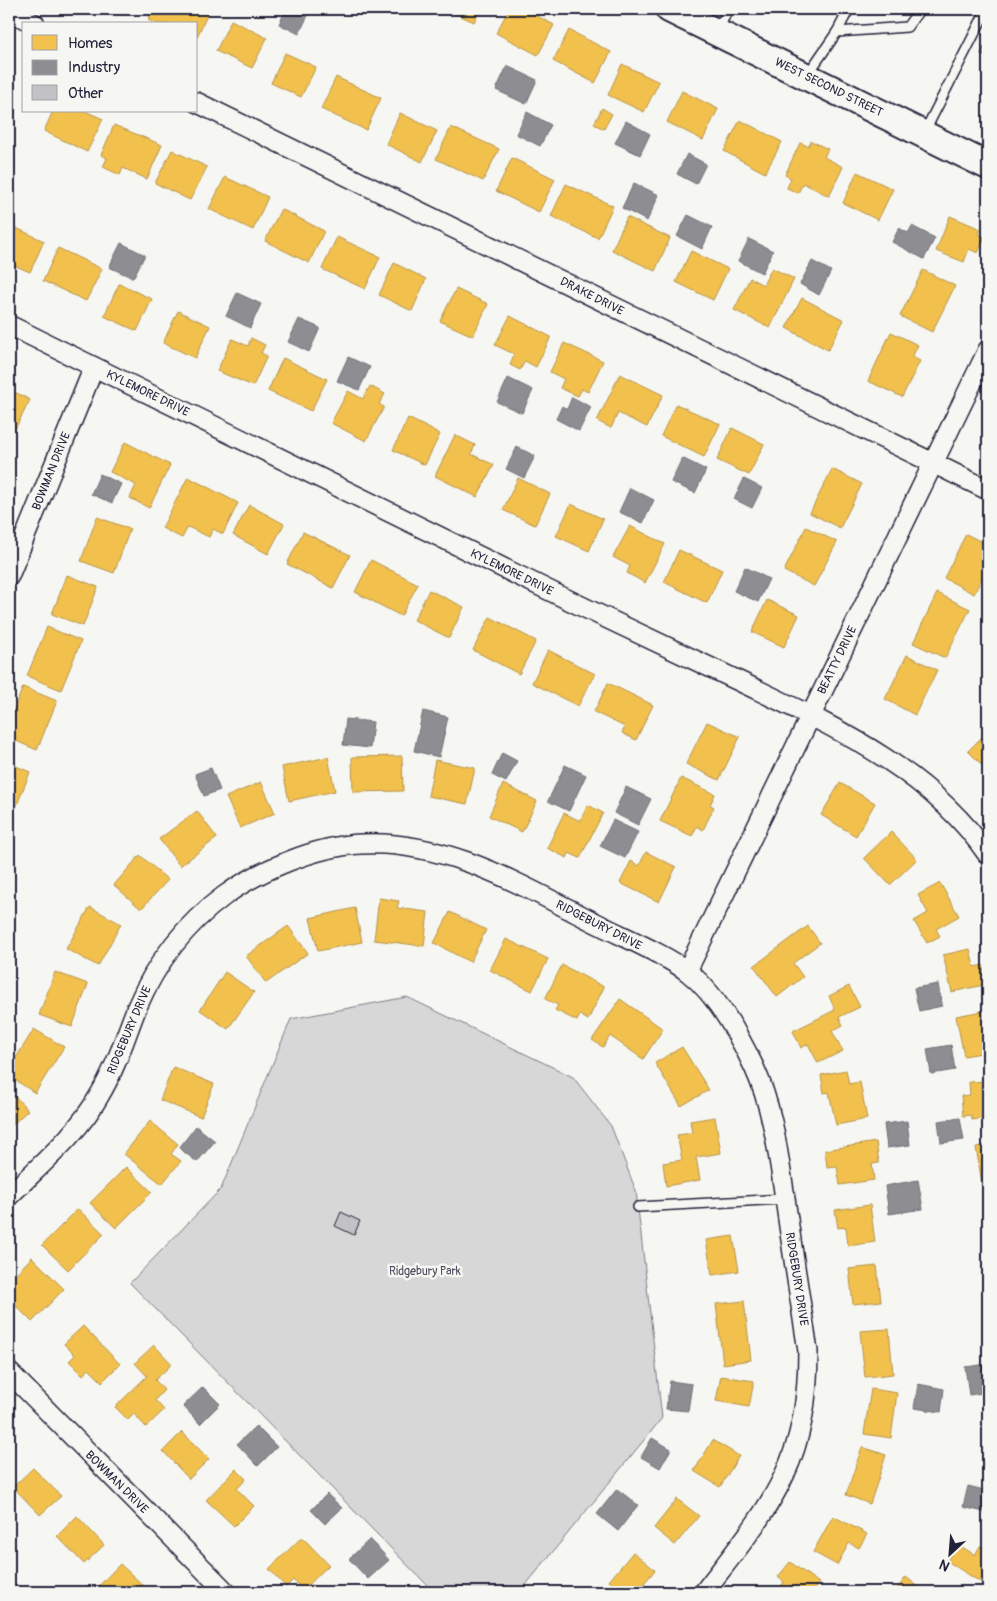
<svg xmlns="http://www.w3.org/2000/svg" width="997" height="1601" viewBox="0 0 997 1601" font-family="Pangolin,sans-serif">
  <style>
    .green { fill: #d7d7d7; stroke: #7c7c89 }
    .homes { fill: #f2c14e; stroke: #b49148 }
    .industry { fill: #8d8d92; stroke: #6d6d78 }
    .building { fill: #c2c2c4; stroke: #22223b }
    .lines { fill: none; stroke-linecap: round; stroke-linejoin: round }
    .lane-casing { stroke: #22223b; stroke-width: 12 }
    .street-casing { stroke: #22223b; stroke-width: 22 }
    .secondary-casing { stroke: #22223b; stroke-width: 30 }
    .lane { stroke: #f6f6f2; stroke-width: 9 }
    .street { stroke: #f6f6f2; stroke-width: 19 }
    .secondary { stroke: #f6f6f2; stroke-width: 26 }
    .labels { text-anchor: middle; stroke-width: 5; stroke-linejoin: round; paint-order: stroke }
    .street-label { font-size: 12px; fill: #22223b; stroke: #f6f6f2 }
    .park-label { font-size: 12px; fill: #4f4f62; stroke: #f6f6f2 }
  </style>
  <rect width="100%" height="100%" fill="#f6f6f2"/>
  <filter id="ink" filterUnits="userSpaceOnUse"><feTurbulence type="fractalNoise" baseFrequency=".02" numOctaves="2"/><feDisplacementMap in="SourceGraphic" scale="10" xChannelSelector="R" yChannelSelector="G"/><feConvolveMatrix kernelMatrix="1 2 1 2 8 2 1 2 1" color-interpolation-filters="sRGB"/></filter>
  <g filter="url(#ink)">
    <polygon class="green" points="407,997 573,1077 611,1126 636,1191 662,1418 520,1592 434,1592 130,1283 221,1189 291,1019"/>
    <g class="homes">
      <polygon points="153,9 210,9 196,39 196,24 157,24 148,20"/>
      <polygon points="445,9 480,9 474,22"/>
      <polygon points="509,9 524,9 554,25 538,55 496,33"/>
      <polygon points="231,20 267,38 252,68 216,51"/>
      <polygon points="569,30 611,52 595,83 553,61"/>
      <polygon points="285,53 316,67 301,97 271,83"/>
      <polygon points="622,64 659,82 644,112 608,95"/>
      <polygon points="336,77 381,98 366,130 321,109"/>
      <polygon points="682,91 718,109 703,140 667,122"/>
      <polygon points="602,108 612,114 604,129 594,124"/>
      <polygon points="53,111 85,111 103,119 87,152 44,131"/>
      <polygon points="400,113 437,131 422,162 386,144"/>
      <polygon points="740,120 782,142 765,173 724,151"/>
      <polygon points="114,125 162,145 147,179 123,168 120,175 103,167 107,158 101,155"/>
      <polygon points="451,127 499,149 483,181 436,159"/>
      <polygon points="811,141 828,149 824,157 843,167 829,196 803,183 798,193 787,188 791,178 785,175 800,143 808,146"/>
      <polygon points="172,150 207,167 190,200 155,183"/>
      <polygon points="512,158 555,179 539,212 496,191"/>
      <polygon points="857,172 893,189 878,220 843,203"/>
      <polygon points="225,177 268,197 253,230 209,209"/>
      <polygon points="566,184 613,206 598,238 551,216"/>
      <polygon points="281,209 324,231 309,263 265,241"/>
      <polygon points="950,216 981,229 979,234 985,237 978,253 969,249 964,262 936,251"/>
      <polygon points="627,217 670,238 655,271 612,250"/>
      <polygon points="12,226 44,241 30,272 9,263 9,232"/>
      <polygon points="337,237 380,257 365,289 322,269"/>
      <polygon points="58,248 102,269 86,301 43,281"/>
      <polygon points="691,251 728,269 713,300 676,282"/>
      <polygon points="394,263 426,279 412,311 379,295"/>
      <polygon points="772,268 794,279 770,328 734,310 750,278 763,285"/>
      <polygon points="923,270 955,286 932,332 900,316"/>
      <polygon points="119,284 152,299 137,331 104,316"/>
      <polygon points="456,289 488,304 473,336 440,321"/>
      <polygon points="802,298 844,320 828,350 786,328"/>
      <polygon points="178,311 210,326 195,358 163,343"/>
      <polygon points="510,316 551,337 536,367 525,361 520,370 510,365 514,354 495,345"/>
      <polygon points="891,332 918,345 912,357 920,361 902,397 868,381"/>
      <polygon points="251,338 265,345 261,353 267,356 253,386 217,371 232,339 248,346"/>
      <polygon points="564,343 603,361 588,392 582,389 578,396 560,388 564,379 550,372"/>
      <polygon points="283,358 327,379 311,411 268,391"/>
      <polygon points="620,374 663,395 647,427 618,413 611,428 597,421"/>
      <polygon points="370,386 385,394 379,404 384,407 366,441 331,423 348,391 363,399"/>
      <polygon points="9,389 30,400 14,431 9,430"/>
      <polygon points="676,404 720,424 704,457 661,436"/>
      <polygon points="408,418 440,434 425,465 393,450"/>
      <polygon points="732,428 764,444 749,475 717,460"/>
      <polygon points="455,435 475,445 471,454 494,465 477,497 435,476"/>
      <polygon points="125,442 170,465 149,508 130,498 136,485 110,472"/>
      <polygon points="832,469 862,484 840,528 810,513"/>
      <polygon points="188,477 238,503 223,534 213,529 209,537 188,527 182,538 162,528"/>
      <polygon points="518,478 550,494 535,525 503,510"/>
      <polygon points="571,504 603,519 589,551 556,536"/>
      <polygon points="249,505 284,524 268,554 233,535"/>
      <polygon points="97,517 130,529 114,573 81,561"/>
      <polygon points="630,526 665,544 645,583 627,573 630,566 613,557"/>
      <polygon points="806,527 837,542 814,586 784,571"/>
      <polygon points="303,532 350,555 333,588 287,564"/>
      <polygon points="966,534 988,545 988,565 974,594 944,578"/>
      <polygon points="679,550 722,570 707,603 664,582"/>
      <polygon points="371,560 418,584 401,616 355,592"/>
      <polygon points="67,575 98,587 83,626 52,614"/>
      <polygon points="429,590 464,607 449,638 414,620"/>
      <polygon points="937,593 970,609 945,658 913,643"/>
      <polygon points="767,600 799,615 784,647 752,632"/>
      <polygon points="490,617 536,641 519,674 473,650"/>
      <polygon points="47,627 81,641 61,690 27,676"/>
      <polygon points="548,650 595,674 578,706 532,683"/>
      <polygon points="907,655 937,670 915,715 885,699"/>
      <polygon points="608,683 653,705 636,740 622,733 625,727 594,712"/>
      <polygon points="23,687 57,701 37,750 9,738 9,722"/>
      <polygon points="707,722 740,737 719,780 686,764"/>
      <polygon points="988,731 988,771 968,751"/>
      <polygon points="402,756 403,791 353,792 352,757"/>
      <polygon points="328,757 335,791 289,801 282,767"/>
      <polygon points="435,760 475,768 467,804 428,796"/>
      <polygon points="9,763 30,772 15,810 9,808"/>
      <polygon points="681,778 715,794 710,805 714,807 703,830 697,826 692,836 660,821"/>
      <polygon points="261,782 275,813 240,828 226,797"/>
      <polygon points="840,783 875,803 856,836 821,815"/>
      <polygon points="503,784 537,801 522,832 489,816"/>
      <polygon points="588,805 603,813 580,858 569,853 567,858 547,848 564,813 580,821"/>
      <polygon points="197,811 217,838 180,866 159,839"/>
      <polygon points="891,832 917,859 890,885 864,858"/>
      <polygon points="646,852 676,867 659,902 620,883 631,861 639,866"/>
      <polygon points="140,855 168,880 141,909 114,885"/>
      <polygon points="940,883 959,916 936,929 940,936 927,943 914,921 928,913 918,895"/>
      <polygon points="379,898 399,901 397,908 428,912 424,946 374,940"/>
      <polygon points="90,907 121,924 98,966 66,949"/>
      <polygon points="355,908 362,942 318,951 310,918"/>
      <polygon points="450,912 486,930 470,962 434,943"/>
      <polygon points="288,926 308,953 266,983 246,956"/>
      <polygon points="808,926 820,943 793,963 803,977 777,997 754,966"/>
      <polygon points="506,939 548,959 532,991 490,970"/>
      <polygon points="970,949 974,967 983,965 988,984 952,992 943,955"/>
      <polygon points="562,965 604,987 588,1020 580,1015 577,1021 555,1010 558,1005 545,999"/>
      <polygon points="55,972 88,984 72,1027 39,1015"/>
      <polygon points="225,972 254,992 228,1029 200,1010"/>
      <polygon points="849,986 860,1007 839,1017 843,1025 832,1031 843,1051 818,1063 808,1044 801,1048 793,1031 835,1010 829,996"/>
      <polygon points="620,999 663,1029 643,1059 610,1036 603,1047 592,1040"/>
      <polygon points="983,1011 988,1052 964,1056 956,1016"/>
      <polygon points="34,1029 64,1047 35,1093 9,1076 9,1069"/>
      <polygon points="682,1047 709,1090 681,1106 655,1063"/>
      <polygon points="173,1067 214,1084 201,1117 160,1100"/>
      <polygon points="846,1070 849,1084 860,1082 867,1119 836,1125 829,1092 824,1093 821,1075"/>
      <polygon points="988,1081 988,1118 972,1120 971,1115 963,1116 961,1096 970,1095 969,1082"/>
      <polygon points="9,1090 28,1110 9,1128"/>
      <polygon points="715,1117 721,1153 696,1157 700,1180 666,1186 663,1163 682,1160 677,1135 692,1133 690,1121"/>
      <polygon points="150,1121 178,1144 171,1154 181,1161 162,1184 124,1154"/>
      <polygon points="876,1142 879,1163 872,1164 874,1180 840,1185 837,1166 827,1167 825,1150"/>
      <polygon points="988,1145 988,1196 984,1196 976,1147"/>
      <polygon points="126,1167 152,1192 116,1228 90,1203"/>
      <polygon points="870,1205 875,1242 848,1246 846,1227 838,1228 835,1210"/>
      <polygon points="78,1209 104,1234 68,1270 42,1245"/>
      <polygon points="733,1236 739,1271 712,1275 706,1240"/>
      <polygon points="32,1257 64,1289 32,1322 9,1299 9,1281"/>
      <polygon points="877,1266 881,1301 853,1304 849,1269"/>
      <polygon points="744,1301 751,1360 723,1364 716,1304"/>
      <polygon points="83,1326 120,1364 102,1382 89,1369 83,1375 69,1361 75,1355 64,1344"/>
      <polygon points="889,1329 893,1374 865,1377 860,1331"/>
      <polygon points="154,1345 172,1364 155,1380 164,1390 155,1400 164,1410 146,1427 134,1414 128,1420 115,1407 147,1376 135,1363"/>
      <polygon points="721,1376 754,1381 749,1407 716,1401"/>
      <polygon points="871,1389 897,1393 891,1438 864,1434"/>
      <polygon points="182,1432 209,1459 189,1479 163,1451"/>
      <polygon points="713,1440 739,1456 720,1487 694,1471"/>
      <polygon points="862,1447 886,1455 870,1504 846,1495"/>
      <polygon points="33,1468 61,1496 40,1515 13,1487"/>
      <polygon points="236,1469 246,1479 237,1489 254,1506 234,1526 206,1500"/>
      <polygon points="677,1499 699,1516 675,1545 654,1528"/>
      <polygon points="77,1516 104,1545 84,1564 57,1536"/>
      <polygon points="833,1516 867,1534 859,1548 849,1543 837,1565 813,1552"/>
      <polygon points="302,1537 329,1565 303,1590 293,1580 286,1587 269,1569"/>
      <polygon points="957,1544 975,1555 980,1546 988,1549 988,1587 947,1561"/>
      <polygon points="633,1552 655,1570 637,1592 623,1592 609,1581"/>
      <polygon points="790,1562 819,1583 812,1592 777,1592 784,1582 778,1577"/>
      <polygon points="120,1564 146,1588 142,1592 93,1592"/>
      <polygon points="906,1577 925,1592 895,1592"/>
    </g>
    <g class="industry">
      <polygon points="286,9 311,9 299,34 279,24"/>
      <polygon points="507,66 537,80 526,104 496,90"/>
      <polygon points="527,112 551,125 540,146 516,134"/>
      <polygon points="626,121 650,134 640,155 615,143"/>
      <polygon points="687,154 706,164 696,184 677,174"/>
      <polygon points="634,183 659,195 647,221 622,208"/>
      <polygon points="688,215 712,227 702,249 677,236"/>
      <polygon points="912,226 935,238 924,259 892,242 899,228 908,233"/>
      <polygon points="749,239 773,251 762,273 738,261"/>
      <polygon points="121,243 145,255 133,278 109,267"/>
      <polygon points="812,261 831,271 819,295 800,284"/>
      <polygon points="237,293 261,304 250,328 226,316"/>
      <polygon points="299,319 320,328 309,352 288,342"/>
      <polygon points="348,357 370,367 359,390 337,381"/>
      <polygon points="508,378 533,390 522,413 497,402"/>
      <polygon points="572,397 591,407 579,431 556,419 562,406 567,409"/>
      <polygon points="517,447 535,456 524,478 506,469"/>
      <polygon points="682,458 706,470 695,493 671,482"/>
      <polygon points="100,474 121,484 112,503 91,494"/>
      <polygon points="744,479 762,488 752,508 734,499"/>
      <polygon points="630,488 654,500 643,523 619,512"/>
      <polygon points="745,567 769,579 758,602 734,591"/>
      <polygon points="423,711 448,717 439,757 414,751"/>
      <polygon points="346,719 373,722 370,748 343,745"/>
      <polygon points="502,753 517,761 506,782 492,775"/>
      <polygon points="565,765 586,775 569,811 548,801"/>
      <polygon points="211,768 220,790 204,796 195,774"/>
      <polygon points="626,787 651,799 638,825 614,813"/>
      <polygon points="613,820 638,832 625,858 600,846"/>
      <polygon points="938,984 942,1006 919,1011 914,988"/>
      <polygon points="951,1045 955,1070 931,1074 927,1049"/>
      <polygon points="960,1118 964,1140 941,1143 938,1121"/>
      <polygon points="907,1121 910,1145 887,1148 884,1124"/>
      <polygon points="196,1126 215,1141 197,1162 179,1148"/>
      <polygon points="918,1180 923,1209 889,1214 885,1186"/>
      <polygon points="988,1364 988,1392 969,1395 965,1367"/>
      <polygon points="670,1381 692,1384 688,1411 666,1409"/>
      <polygon points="918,1384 944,1389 941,1412 914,1408"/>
      <polygon points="203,1387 220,1404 200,1424 183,1406"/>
      <polygon points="256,1426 277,1447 258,1466 237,1444"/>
      <polygon points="652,1438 671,1449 660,1468 641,1457"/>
      <polygon points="968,1486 988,1491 988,1513 963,1507"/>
      <polygon points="617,1489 638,1505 618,1531 597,1514"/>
      <polygon points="327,1494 342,1508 325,1524 311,1510"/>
      <polygon points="370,1539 389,1560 368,1579 349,1559"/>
    </g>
    <g class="building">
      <polygon points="988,39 988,58 981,54"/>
      <polygon points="341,1212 360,1221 354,1235 335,1226"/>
    </g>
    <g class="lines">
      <g class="lane-casing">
        <g id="lane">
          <polyline points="718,31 728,9"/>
          <polyline points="837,32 907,27 920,9"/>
          <polyline points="808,74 837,32 849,9"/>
          <polyline points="924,133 987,9"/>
          <polyline points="638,1207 785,1199"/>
        </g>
      </g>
      <g class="street-casing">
        <g id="street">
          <polyline points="9,11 35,24"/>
          <polyline points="196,102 988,490"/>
          <path d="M9 325C189 413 369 503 550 591 614 622 678 652 743 683 834 727 929 769 988 855"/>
          <polyline points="9,576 94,367"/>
          <polyline points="687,971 988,350"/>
          <path d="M9 1196C40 1165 77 1135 99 1096 116 1068 125 1037 137 1007 156 963 186 924 224 896 259 870 317 846 361 844 448 839 527 889 602 926 626 938 668 956 688 972 717 995 738 1033 754 1067 773 1108 778 1153 785 1198 792 1249 800 1300 808 1351 808 1466 770 1506 704 1592"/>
          <polyline points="9,1372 226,1592"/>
        </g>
      </g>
      <g class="secondary-casing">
        <polyline id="secondary" points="669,9 988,166"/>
      </g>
      <use href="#lane" class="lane"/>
      <use href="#street" class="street"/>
      <use href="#secondary" class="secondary"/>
    </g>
  </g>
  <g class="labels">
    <g class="street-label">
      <text transform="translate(829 87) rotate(26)" y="4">WEST SECOND STREET</text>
      <text transform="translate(592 296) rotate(27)" y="4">DRAKE DRIVE</text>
      <text transform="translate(148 393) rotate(26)" y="4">KYLEMORE DRIVE</text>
      <text transform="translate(51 471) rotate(-68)" y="4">BOWMAN DRIVE</text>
      <text transform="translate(512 572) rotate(26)" y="4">KYLEMORE DRIVE</text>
      <text transform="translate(837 660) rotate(-64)" y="4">BEATTY DRIVE</text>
      <text transform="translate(599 925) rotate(27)" y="4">RIDGEBURY DRIVE</text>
      <text transform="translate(129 1030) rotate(-67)" y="4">RIDGEBURY DRIVE</text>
      <text transform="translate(797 1279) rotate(81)" y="4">RIDGEBURY DRIVE</text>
      <text transform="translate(117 1482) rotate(45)" y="4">BOWMAN DRIVE</text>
    </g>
    <g class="park-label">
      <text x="425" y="1275">Ridgebury Park</text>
    </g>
  </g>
  <rect width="997" height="1601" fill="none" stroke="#f6f6f2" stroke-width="30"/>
  <rect x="15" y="15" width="967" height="1571" fill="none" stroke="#22223b" stroke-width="2" filter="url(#ink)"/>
  <rect x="22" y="22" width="175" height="90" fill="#f6f6f2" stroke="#a1a1a9"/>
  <rect x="32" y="35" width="25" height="15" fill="#f2c14e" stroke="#a1a1a9"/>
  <text x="68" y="48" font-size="15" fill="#22223b">Homes</text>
  <rect x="32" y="60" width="25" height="15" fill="#8d8d92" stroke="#a1a1a9"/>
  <text x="68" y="72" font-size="15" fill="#22223b">Industry</text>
  <rect x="32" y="85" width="25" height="15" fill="#c2c2c4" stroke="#a1a1a9"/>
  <text x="68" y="98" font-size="15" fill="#22223b">Other</text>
  <g transform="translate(950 1554) rotate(206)" stroke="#f6f6f2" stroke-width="4" paint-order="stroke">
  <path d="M0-4L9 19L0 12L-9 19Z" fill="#22223b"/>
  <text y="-8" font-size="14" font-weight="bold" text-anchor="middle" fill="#22223b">N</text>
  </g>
</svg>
